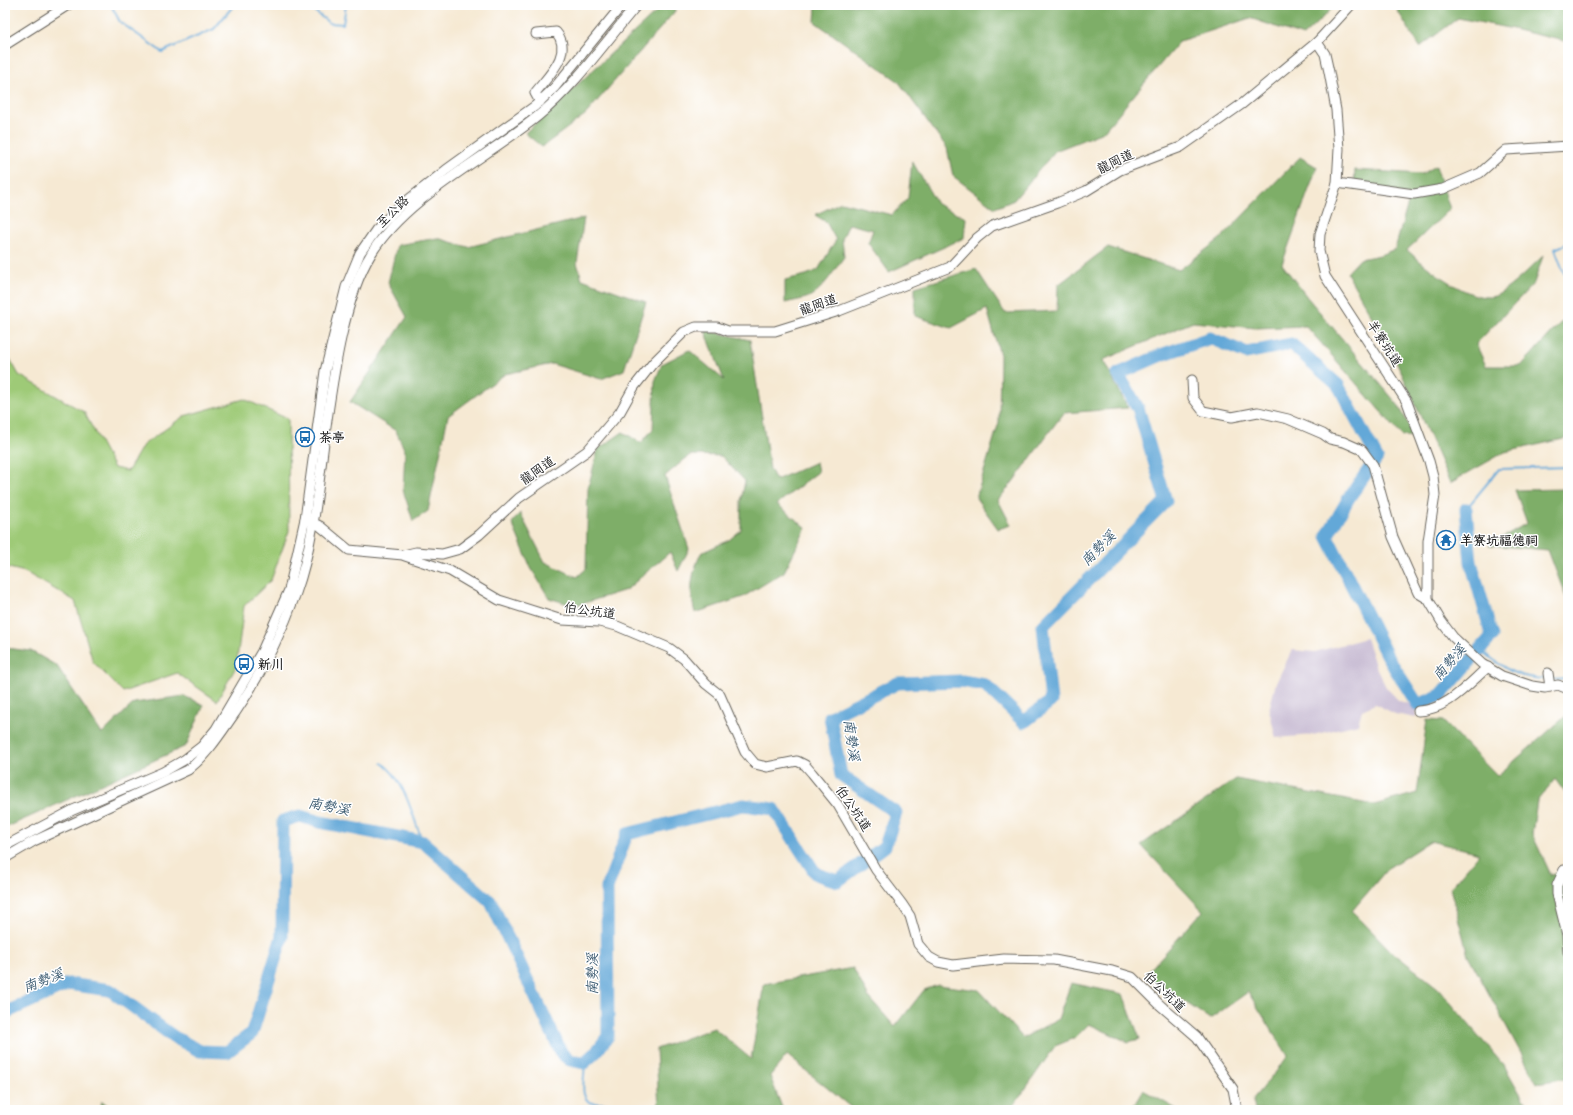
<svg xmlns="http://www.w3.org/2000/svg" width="1573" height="1115" viewBox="0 0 1573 1115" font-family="'Comic Neue','LXGW WenKai TC',sans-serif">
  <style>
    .industrial { fill: #cbbfd5 }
    .green { fill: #9eca77; stroke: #5d734a }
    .forest { fill: #7eae68; stroke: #4d6542 }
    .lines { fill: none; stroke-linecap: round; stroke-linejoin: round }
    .stream { stroke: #63a8d8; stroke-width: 2 }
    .river { stroke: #63a8d8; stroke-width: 13 }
    .minor-casing { stroke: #68645c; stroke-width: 11 }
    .minor { stroke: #fff; stroke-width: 9 }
    .labels { text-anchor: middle; stroke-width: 3; stroke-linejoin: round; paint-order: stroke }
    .street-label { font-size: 13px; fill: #1c1c1c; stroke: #fff }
    .poi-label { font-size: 13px; font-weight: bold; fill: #1c1c1c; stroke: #fff; text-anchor: start }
    .water-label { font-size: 14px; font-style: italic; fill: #3c5b71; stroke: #fff }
  </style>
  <rect width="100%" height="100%" fill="#fff"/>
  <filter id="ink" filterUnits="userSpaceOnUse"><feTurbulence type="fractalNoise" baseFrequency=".025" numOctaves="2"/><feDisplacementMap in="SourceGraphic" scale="8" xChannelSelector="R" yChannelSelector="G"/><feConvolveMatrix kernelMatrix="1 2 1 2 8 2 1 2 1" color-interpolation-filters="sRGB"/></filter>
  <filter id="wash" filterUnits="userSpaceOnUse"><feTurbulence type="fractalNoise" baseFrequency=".012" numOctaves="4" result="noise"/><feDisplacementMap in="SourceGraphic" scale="16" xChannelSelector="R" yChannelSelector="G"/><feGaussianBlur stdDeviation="0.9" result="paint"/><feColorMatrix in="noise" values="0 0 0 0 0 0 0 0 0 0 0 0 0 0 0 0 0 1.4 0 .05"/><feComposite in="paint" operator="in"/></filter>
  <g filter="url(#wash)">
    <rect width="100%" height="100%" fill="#f6e9d3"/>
    <polygon class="industrial" points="1366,638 1375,665 1386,687 1399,701 1415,705 1416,718 1395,714 1375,704 1362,710 1358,724 1313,735 1276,738 1269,710 1276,683 1292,650 1315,652"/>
    <polygon class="green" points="5,350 19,375 84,412 114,468 128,471 143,445 184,416 244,399 288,419 289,531 271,580 244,606 236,667 217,701 177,673 123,692 93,662 75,601 25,572 5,567"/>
    <g class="forest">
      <polygon points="667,5 673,5 676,10 586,114 542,147 525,133 657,11"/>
      <polygon points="816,5 1336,5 1303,36 1250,18 1180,41 1103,132 1055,151 1014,200 995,208 953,176 947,148 898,81 815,22"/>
      <polygon points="1394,5 1568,5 1568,42 1513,29 1458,18 1420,47"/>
      <path d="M1300 157 1317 167 1282 264 1307 297 1399 406 1415 437 1402 436 1306 326 1256 328 1193 322 1103 360 1128 408 1064 413C1041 441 1022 473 998 500L1011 525 998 529 976 498 999 422 1000 355 987 309 951 328 915 316V287L976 269 1005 313 1057 311 1058 285 1108 247 1179 270 1220 239Z"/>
      <path d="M912 161 937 204 966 218 964 238 889 272 868 243 873 230 849 224 842 239 844 257C835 269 824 289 809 297 802 300 792 301 785 303V280L806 275 818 270 836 240 826 222 815 215 841 202 892 215 908 198Z"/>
      <path d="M1436 166 1450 209 1407 250C1424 265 1476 309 1499 294 1515 284 1529 269 1543 256L1534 283 1476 344 1486 366H1521L1565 318H1568V438L1505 452 1450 483 1394 356 1347 273 1360 259 1380 255 1395 249 1410 196 1354 185 1355 170 1422 174Z"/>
      <polygon points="584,218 577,263 582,279 646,302 624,370 601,379 552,364 505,374 448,416 428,511 413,521 403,490 405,451 396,431 350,402 407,317 388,283 397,245 437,238 468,247"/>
      <path d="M705 330 750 340 770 469 776 480 816 462 818 472 777 504 806 528 784 572 743 597 695 613C689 590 691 575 701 553L729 540 741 530V501L745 481 721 456 690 455 665 476 689 549 678 571 670 552 626 590 575 606 549 598 531 568 512 523 520 513 545 562 577 577 586 569 588 488 598 449 623 432 641 443 653 429 655 381 662 364 689 350 724 380Z"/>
      <polygon points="1568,489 1568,603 1548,550 1489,545 1527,523 1515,490"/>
      <polygon points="5,648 31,651 57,666 102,734 134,703 184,696 204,705 186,746 5,828"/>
      <polygon points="1567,715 1568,797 1555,779 1537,801 1532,834 1551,875 1568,871 1568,1078 1537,1083 1468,955 1450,888 1480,853 1430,841 1388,868 1352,911 1391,951 1438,988 1505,1067 1525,1102 1539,1110 1255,1110 1253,1099 1288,1056 1248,992 1210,1019 1145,975 1203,911 1141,845 1236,779 1374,805 1417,793 1427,720 1443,721 1497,776"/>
      <polygon points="853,968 868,996 895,1027 924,990 938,985 979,990 1023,1038 1058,1019 1071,983 1123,994 1140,1039 1128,1042 1089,1024 1075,1038 1055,1046 1013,1107 1004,1110 854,1110 787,1055 770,1076 783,1110 659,1110 656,1049 714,1028 751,1059 764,984"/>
      <polygon points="1143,1090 1178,1110 1138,1110 1134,1105"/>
      <polygon points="102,1101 114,1110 100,1110"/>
    </g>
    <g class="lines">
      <g class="stream">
        <polyline points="111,5 120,22 162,52 214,29 234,5"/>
        <polyline points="307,5 329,23 343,24 346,5"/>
        <polyline points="1568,243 1555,249 1564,273 1568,275"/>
        <polyline points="1466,509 1499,469 1568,467"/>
        <path d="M1481 650C1503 668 1517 679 1547 679"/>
        <polyline points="1551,679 1568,678"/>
        <path d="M382 763C406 780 412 817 423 842"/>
        <path d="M584 1063C587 1072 576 1100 593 1103 608 1105 604 1100 619 1110"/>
      </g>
      <polyline class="river" points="5,1013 68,984 110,990 174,1037 200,1051 227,1052 252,1033 282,937 283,821 300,816 320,822 423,842 491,902 562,1054 570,1060 584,1063 597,1051 608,1036 607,888 627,834 743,805 774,809 816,874 838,881 885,846 896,813 841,775 830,717 898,683 962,681 985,685 1024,722 1051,701 1043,626 1166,501 1138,408 1118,374 1161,355 1210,338 1246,353 1291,344 1338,385 1377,458 1350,496 1327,536 1387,656 1418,705 1441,695 1492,636 1471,562 1466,509"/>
    </g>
  </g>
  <g filter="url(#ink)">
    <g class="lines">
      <g class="minor-casing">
        <g id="minor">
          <path d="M536 34 556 32C574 53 548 76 535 93L540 102"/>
          <polyline points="1317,42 1325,54 1329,72 1336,110 1339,149 1337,183 1320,234 1319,251 1325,276 1407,402 1429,461 1433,476 1435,495 1428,541 1428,599 1441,621 1453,637 1482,664 1502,676 1532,686 1545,688 1558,685 1568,689"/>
          <polyline points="5,45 68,5"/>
          <polyline points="1337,183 1414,194 1443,189 1480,173 1506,150 1568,146"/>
          <polyline points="1192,380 1193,398 1203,411 1232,417 1258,412 1288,419 1323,434 1330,439 1344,442 1362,450 1373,465 1393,537 1418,593 1428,599"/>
          <polyline points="305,519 320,526 349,550 403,555 416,552 442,554 460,549 479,535 519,498 587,451 620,412 634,387 653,363 684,332 696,327 717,327 728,331 775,331 839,311 950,267 977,238 992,226 1057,203 1086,191 1120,170 1181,147 1242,104 1317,42 1351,5"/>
          <polyline points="405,556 450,571 499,600 562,620 599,622 617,626 669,648 684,659 706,684 720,695 745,752 755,764 767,767 797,761 805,765 812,773 838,805 876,870 902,904 910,916 918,944 929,957 938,962 953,965 1004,959 1054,960 1112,971 1132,977 1160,1005 1197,1037 1233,1089 1237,1110"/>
          <polyline points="1548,673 1550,687"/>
          <path d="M1418 711C1447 710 1467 685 1488 667"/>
          <polyline points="5,846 73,810 163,772 184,760 202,746 216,729 262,651 289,590 305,519 325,371 346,287 360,253 376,230 399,207 446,170 535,106 555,87 622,5"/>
          <path d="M5 858 34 841 188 770C208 754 220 734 235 713 260 676 281 635 296 593 315 540 319 476 327 420 334 371 345 296 371 254 407 196 485 159 538 116 576 85 605 42 637 5"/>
          <polyline points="1564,870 1557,885 1557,894 1567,935 1568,952"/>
        </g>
      </g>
      <use href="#minor" class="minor"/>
    </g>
  </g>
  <defs>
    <g id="bus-ring" transform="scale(1)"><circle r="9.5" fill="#fff" stroke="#1f6fb2" stroke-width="1.5"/><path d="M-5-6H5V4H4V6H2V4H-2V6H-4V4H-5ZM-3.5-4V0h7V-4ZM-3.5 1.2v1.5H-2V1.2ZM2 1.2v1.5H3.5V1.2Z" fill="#1f6fb2"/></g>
    <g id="temple-ring" transform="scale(1)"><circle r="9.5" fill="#fff" stroke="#1f6fb2" stroke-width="1.5"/><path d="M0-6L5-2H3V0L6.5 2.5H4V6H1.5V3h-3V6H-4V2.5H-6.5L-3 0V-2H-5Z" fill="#1f6fb2"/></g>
  </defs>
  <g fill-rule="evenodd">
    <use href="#bus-ring" x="305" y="437"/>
    <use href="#temple-ring" x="1446" y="540"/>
    <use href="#bus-ring" x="244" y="664"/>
  </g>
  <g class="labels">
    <g class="street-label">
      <text transform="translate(1115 161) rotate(-26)" y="5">龍岡道</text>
      <text transform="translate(392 211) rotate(-44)" y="5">至公路</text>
      <text transform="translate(818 304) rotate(-19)" y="5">龍岡道</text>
      <text transform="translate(1385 343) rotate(57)" y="5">羊寮坑道</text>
      <text transform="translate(537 470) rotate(-35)" y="5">龍岡道</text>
      <text transform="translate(590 610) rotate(8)" y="5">伯公坑道</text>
      <text transform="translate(854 808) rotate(56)" y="5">伯公坑道</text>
      <text transform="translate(1165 991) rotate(44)" y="5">伯公坑道</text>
    </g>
    <g class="poi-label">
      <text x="319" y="442">茶亭</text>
      <text x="1460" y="545">羊寮坑福德祠</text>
      <text x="258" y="669">新川</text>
    </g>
    <g class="water-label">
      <text transform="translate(1098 548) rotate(-45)" y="5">南勢溪</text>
      <text transform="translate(1449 662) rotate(-49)" y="5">南勢溪</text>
      <text transform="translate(852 740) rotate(82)" y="5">南勢溪</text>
      <text transform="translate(329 806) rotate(11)" y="5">南勢溪</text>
      <text transform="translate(592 974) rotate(-90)" y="5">南勢溪</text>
      <text transform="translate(43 980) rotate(-21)" y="5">南勢溪</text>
    </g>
  </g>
  <rect width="1573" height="1115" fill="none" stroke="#fff" stroke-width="20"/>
</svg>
